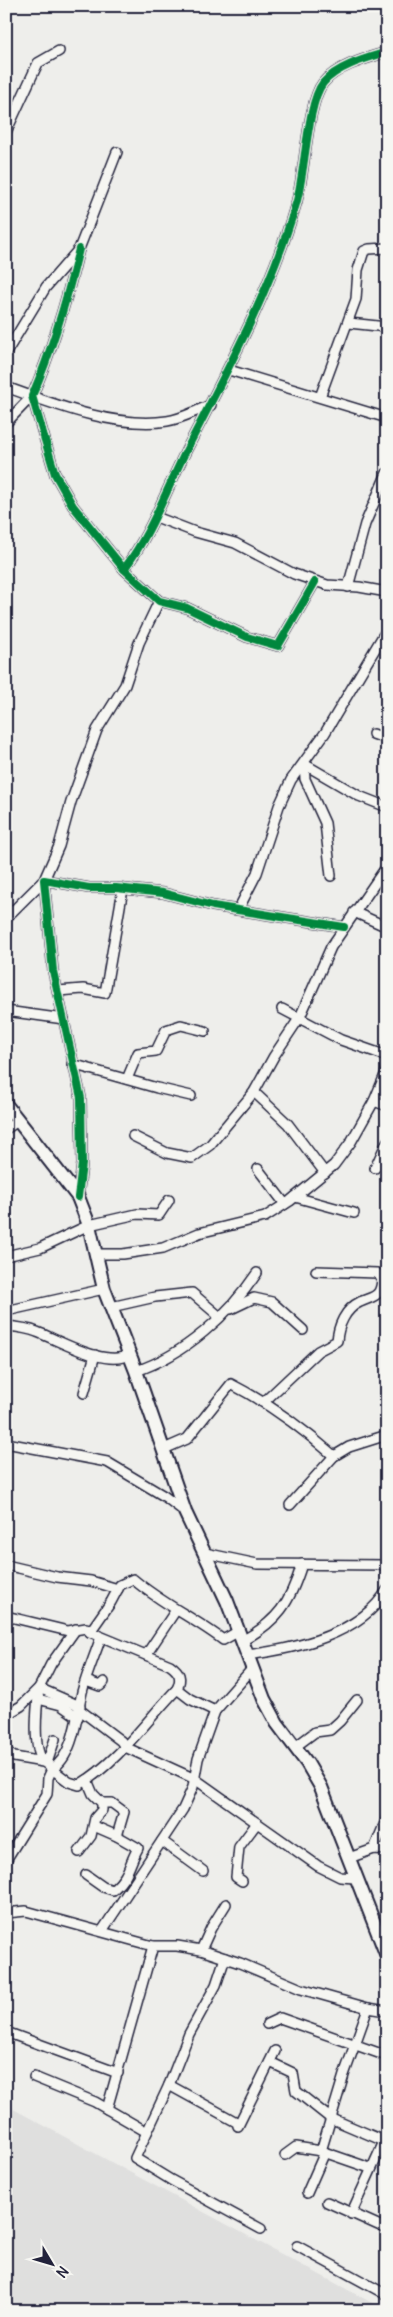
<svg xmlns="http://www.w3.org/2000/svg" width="393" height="2317" viewBox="0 0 393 2317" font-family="Delius,sans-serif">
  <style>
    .built { fill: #dfdfde }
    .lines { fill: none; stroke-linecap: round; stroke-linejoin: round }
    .minor-casing { stroke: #22223b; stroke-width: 12 }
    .secondary-casing { stroke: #22223b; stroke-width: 16 }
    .minor { stroke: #f6f6f2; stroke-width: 9 }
    .secondary { stroke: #f6f6f2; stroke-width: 12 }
    .cycleway-casing { stroke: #f6f6f2; stroke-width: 11 }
    .cycleway { stroke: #00873e; stroke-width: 8 }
  </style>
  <rect width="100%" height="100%" fill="#eeeeeb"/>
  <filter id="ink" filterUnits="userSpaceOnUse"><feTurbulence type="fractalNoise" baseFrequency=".02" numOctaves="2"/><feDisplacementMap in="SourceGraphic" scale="10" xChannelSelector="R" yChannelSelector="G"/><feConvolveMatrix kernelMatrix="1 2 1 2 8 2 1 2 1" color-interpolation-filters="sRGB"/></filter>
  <g filter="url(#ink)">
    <polygon class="built" points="6,2105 122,2168 387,2311 6,2311"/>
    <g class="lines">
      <g class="minor-casing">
        <g id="minor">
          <polyline points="6,132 38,63 59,51"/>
          <path d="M79 249C67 299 53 348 32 396L55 474 73 506 124 569 159 601 187 608 247 637 278 646 315 582"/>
          <polyline points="349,323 387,327"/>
          <polyline points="6,353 46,287 79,249 117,152"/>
          <polyline points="229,370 387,418"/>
          <path d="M6 387C53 404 117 429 167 421 182 419 197 410 211 405"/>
          <polyline points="320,397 356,299 358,270 364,251 369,249 387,248"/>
          <polyline points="6,423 32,396"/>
          <polyline points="156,517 195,532 235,543 294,574 327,585 359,587 387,592"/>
          <path d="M124 569C153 531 167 487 189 445 229 367 271 289 296 204 305 175 307 103 323 83 337 66 367 58 387 52"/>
          <polyline points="348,587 365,524 387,473"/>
          <polyline points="373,734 387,739"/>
          <polyline points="304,764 305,779 325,823 331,876"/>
          <polyline points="304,764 359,796 387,807"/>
          <polyline points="238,910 257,873 279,806 291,780 325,733 387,629"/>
          <polyline points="354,912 387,927"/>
          <polyline points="6,918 44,880 59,846 71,802 97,730 125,685 139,643 159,601"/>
          <polyline points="58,991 83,989 105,993 123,889"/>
          <polyline points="282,1009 341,1040 387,1056"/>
          <polyline points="6,1011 64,1019"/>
          <polyline points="72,1064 157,1088 191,1096"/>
          <polyline points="127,1079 138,1053 156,1051 166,1030 181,1025 205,1031"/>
          <polyline points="254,1092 288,1124 325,1173"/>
          <polyline points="374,1101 387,1106"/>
          <polyline points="6,1129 19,1120"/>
          <polyline points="133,1136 167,1153 192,1158 210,1145 254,1092 274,1056 300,1017 331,947 387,866"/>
          <polyline points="375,1168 387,1142"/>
          <polyline points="258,1169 285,1204"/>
          <polyline points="78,1197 82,1164 81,1098 53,971 44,880 89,888 116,888 163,893 213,906 344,927"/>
          <polyline points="295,1197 354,1213"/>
          <polyline points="95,1254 123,1254 163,1248 199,1233 265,1217 290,1201 334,1165 351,1142 374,1101 387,1070"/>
          <polyline points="6,1256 40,1248 89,1225 137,1214 159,1215 169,1200"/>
          <polyline points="316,1271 377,1273 382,1279 387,1279"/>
          <polyline points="111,1307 155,1297 192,1293 220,1317"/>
          <polyline points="231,1309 254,1298 272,1302 303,1330"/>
          <polyline points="6,1311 104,1289"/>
          <path d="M6 1326C16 1327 27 1328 37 1332 59 1340 107 1369 130 1354"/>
          <path d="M136 1371C184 1355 229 1315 257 1273"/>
          <polyline points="84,1393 95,1355"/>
          <path d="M265 1401 318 1351 337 1341C338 1326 345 1309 360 1302 374 1296 381 1297 382 1279"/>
          <polyline points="6,1443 107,1462 164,1496 185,1512"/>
          <path d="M164 1449 187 1439 231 1384C270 1404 301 1427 334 1456"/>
          <polyline points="290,1505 334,1456 349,1447 387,1435"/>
          <polyline points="205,1553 257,1564 387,1565"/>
          <polyline points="6,1565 57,1577 91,1581 118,1589"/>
          <path d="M6 1616 68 1631 86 1628 90 1632 170 1665C180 1672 182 1678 177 1689"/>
          <path d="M90 1632 111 1602 120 1585 133 1579C161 1603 194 1618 223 1640L239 1631"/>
          <path d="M101 1637C95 1655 87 1673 82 1692 77 1714 74 1756 52 1769L69 1782 79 1785C118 1762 146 1721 177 1689L190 1699 215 1711"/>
          <path d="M242 1641C278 1621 290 1603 302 1564"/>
          <polyline points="146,1655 176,1610"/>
          <path d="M246 1655C295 1649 360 1635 387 1590"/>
          <polyline points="86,1681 100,1686 104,1682"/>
          <polyline points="38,1699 61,1705 78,1717"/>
          <polyline points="80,1710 121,1741 125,1747 195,1779 318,1866 340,1877 355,1878"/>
          <polyline points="6,1715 21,1706 39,1688 51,1664 76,1629"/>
          <polyline points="295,1747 315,1732 330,1730 340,1721 357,1700"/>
          <polyline points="6,1751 14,1757 43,1762"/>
          <polyline points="47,1763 55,1739"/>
          <polyline points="102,1803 112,1803 124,1812 117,1836"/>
          <polyline points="162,1841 203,1871"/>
          <polyline points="374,1849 387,1818"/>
          <polyline points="79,1852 91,1836 95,1818 102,1810 102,1803 93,1794 87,1780"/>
          <polyline points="349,1858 374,1849 387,1850"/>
          <path d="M6 1860 47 1794 48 1778 52 1769C49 1766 45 1763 43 1761 32 1747 37 1705 39 1688L80 1706"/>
          <path d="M86 1875 103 1887 113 1890C130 1875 128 1866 138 1848L117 1836 94 1826"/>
          <polyline points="242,1881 236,1877 239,1847 257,1823"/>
          <polyline points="6,1913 26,1911 153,1946 177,1946 201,1950 240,1963 301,1989 368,2008 387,2011"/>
          <polyline points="102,1931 183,1809 193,1787 198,1759 215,1711 252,1669"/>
          <polyline points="201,1950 211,1928 226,1904"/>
          <polyline points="225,1958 216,1985 189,2034 169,2085 135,2158 171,2180 261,2229"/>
          <polyline points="267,2024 280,2018 387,2056"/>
          <polyline points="6,2032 118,2073"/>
          <polyline points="270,2062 293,2073 296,2091 330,2118 384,2141"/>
          <polyline points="34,2077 95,2102 147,2132"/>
          <polyline points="169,2085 238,2123"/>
          <polyline points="107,2109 153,1946"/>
          <polyline points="238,2126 275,2051"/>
          <polyline points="321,2151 344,2075 368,2008"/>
          <polyline points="285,2155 296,2147 321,2151 370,2168"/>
          <polyline points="307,2193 325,2152"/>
          <polyline points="327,2202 387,2229"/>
          <polyline points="351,2214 387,2135"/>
          <polyline points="297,2246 387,2295"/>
        </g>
      </g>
      <g class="secondary-casing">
        <polyline id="secondary" points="6,1105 78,1197 89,1225 104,1289 136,1371 185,1512 227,1601 264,1699 277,1723 307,1763 321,1787 387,1956"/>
      </g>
      <use href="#minor" class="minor"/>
      <use href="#secondary" class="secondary"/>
      <g class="cycleway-casing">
        <g id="cycleway">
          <path d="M79 249C67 299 53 348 32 396L55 474 73 506 124 569 159 601 187 608 247 637 278 646 315 582"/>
          <path d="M124 569C153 531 167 487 189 445 229 367 271 289 296 204 305 175 307 103 323 83 337 66 367 58 387 52"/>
          <polyline points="78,1197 82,1164 81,1098 53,971 44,880 89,888 116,888 163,893 213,906 344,927"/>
        </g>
      </g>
      <use href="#cycleway" class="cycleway"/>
    </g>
  </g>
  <rect width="393" height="2317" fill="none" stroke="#f6f6f2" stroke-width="25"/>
  <rect x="12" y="12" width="368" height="2292" fill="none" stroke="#22223b" stroke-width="2" filter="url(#ink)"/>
  <g transform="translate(52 2264) rotate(128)" stroke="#f6f6f2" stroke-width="4" paint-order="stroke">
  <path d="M0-4L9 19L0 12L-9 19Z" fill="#22223b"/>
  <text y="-8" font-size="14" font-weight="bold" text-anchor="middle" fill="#22223b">N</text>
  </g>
</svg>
